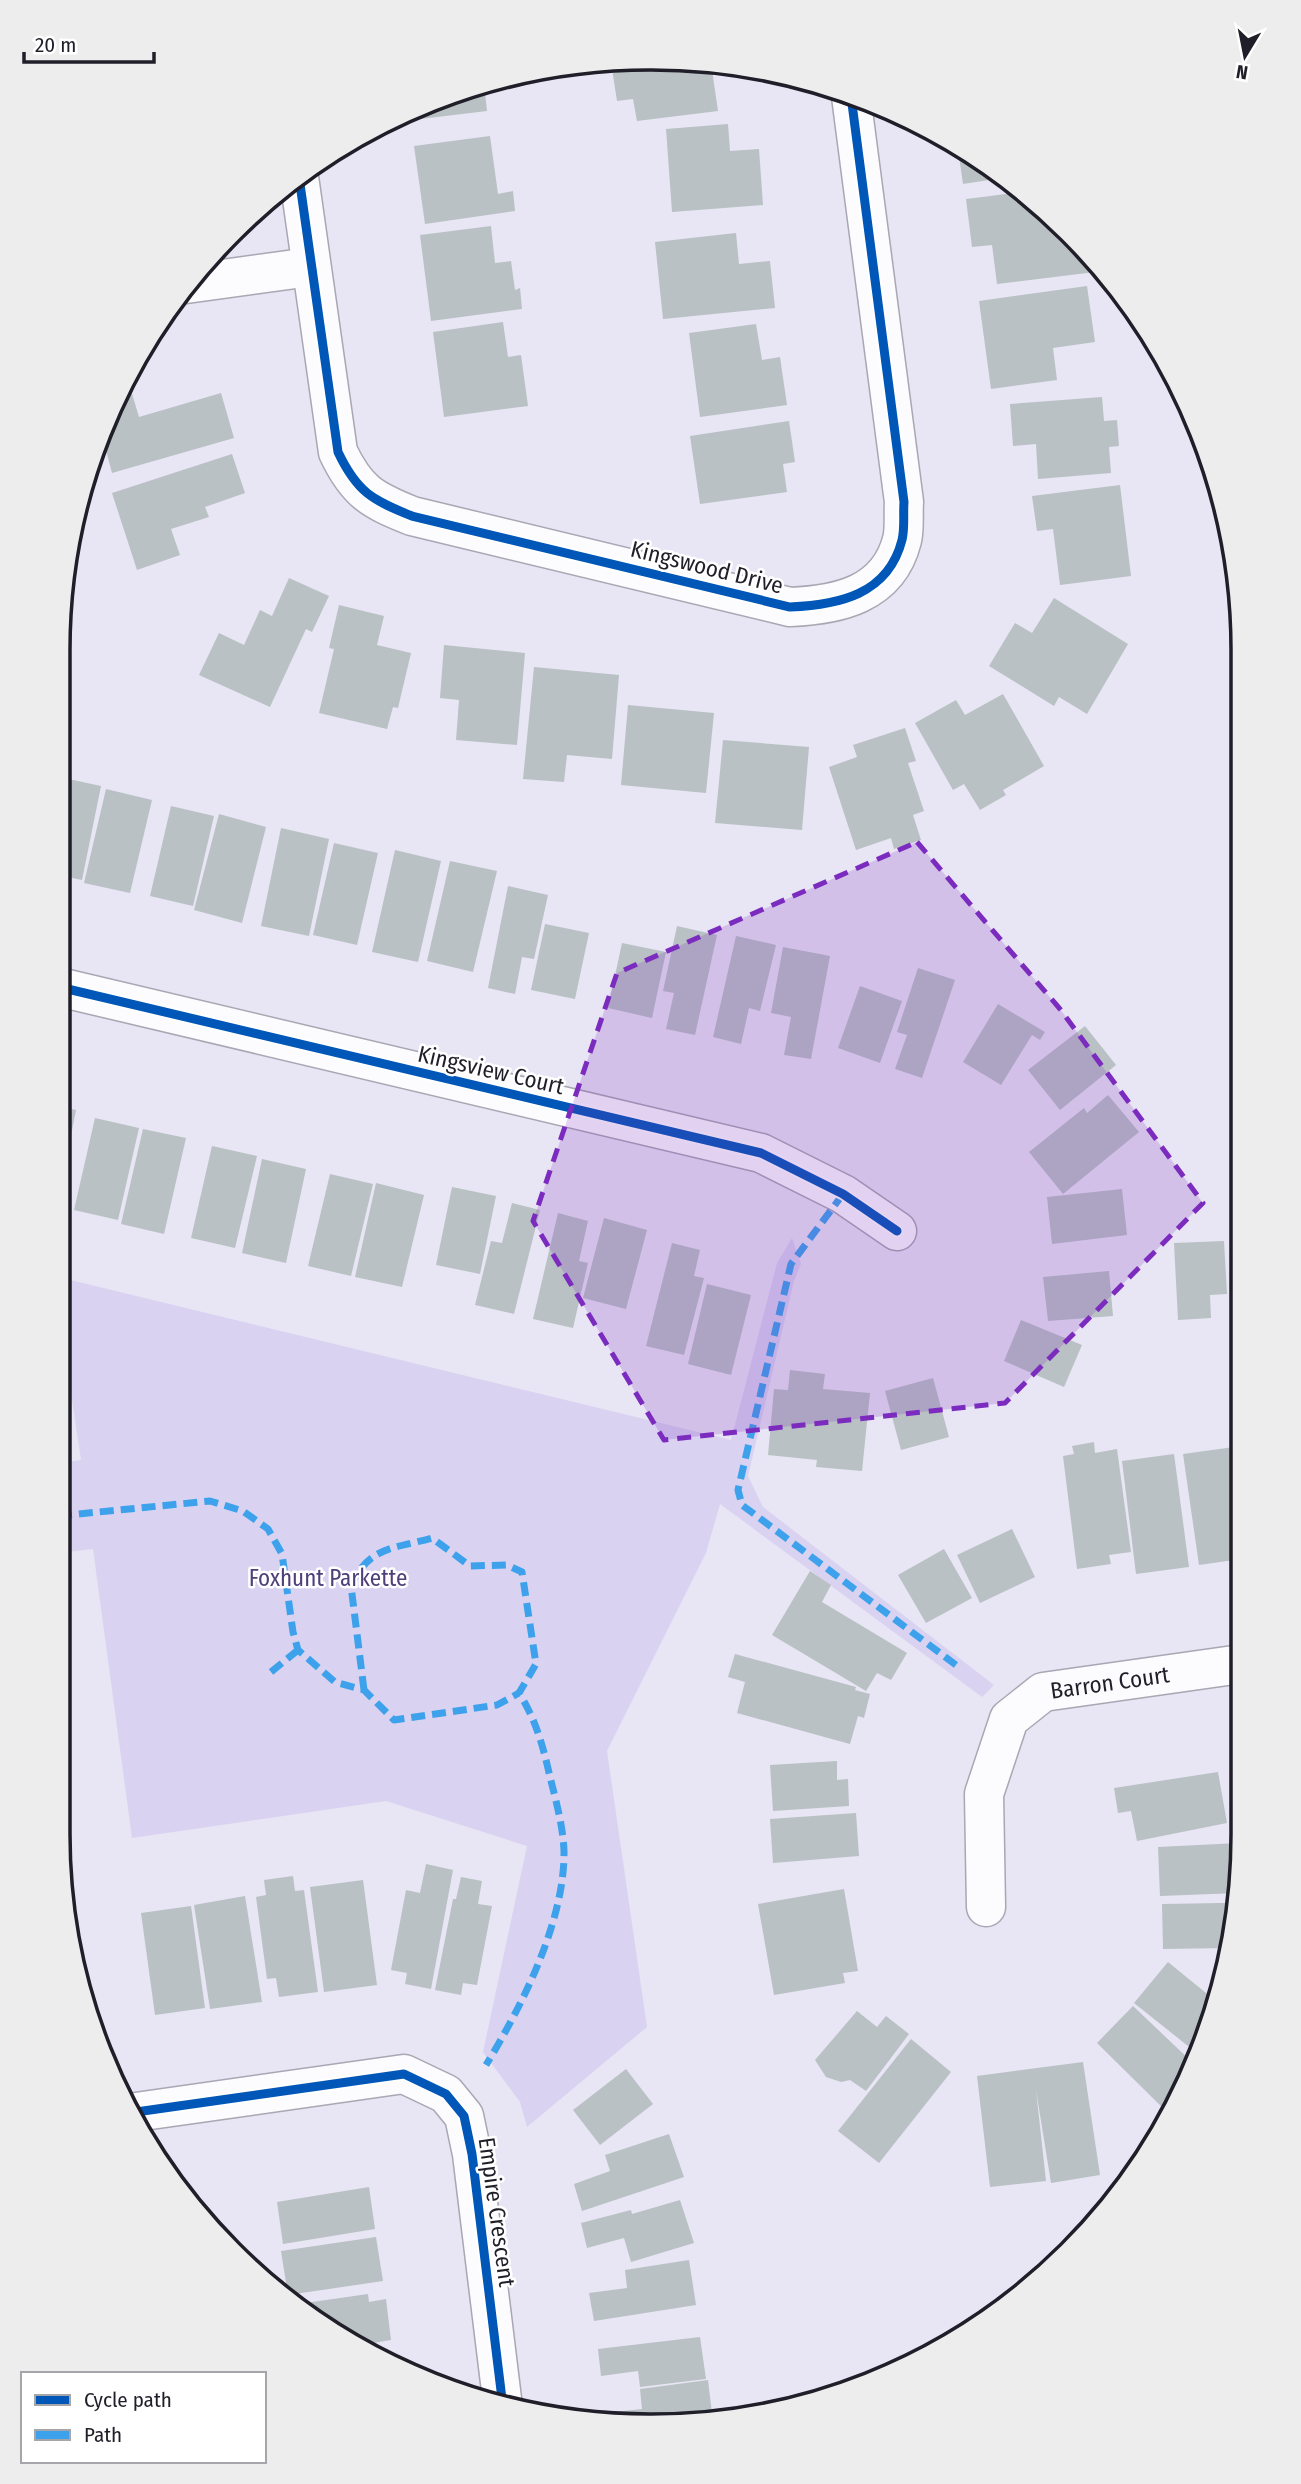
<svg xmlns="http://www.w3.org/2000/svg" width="1301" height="2484" viewBox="0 0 1301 2484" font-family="'Fira Sans Condensed',sans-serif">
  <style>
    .green { fill: #d9d3f1 }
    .building { fill: #b9c1c4 }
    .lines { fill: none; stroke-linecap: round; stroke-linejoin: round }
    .street-casing { stroke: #a9a7b3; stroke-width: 41 }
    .street { stroke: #fcfbfd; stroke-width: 38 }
    .quiet { stroke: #3da2eb; stroke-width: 7; stroke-dasharray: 14 7; stroke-linecap: butt }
    .cycleway-casing { stroke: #fff; stroke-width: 13 }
    .cycleway { stroke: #0057b8; stroke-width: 9 }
    .marked { fill: #7b2cbf; fill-opacity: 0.2; stroke: #7b2cbf; stroke-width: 5; stroke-dasharray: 14 9; stroke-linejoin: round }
    .labels { text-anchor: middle; stroke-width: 5; stroke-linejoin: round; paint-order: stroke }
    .street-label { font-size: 23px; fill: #201e28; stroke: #fff }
    .park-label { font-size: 23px; fill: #4f4079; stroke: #fff }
    .rim { fill: none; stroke: #201e28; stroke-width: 3.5 }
  </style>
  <rect width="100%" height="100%" fill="#e8e5f4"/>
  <polygon class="green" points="792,1238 801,1264 794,1281 748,1476 763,1507 994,1685 982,1697 720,1504 706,1553 607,1751 647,2027 527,2127 520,2102 483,2052 527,1846 386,1801 132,1838 93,1549 58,1553 58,1463 81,1460 58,1306 58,1277 731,1440 777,1263"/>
  <g class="building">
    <polygon points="690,59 711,63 718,111 637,121 633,99 617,101 611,62"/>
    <polygon points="484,84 487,111 412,120 410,112 460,89"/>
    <polygon points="728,124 730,151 759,149 763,205 672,212 666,129"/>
    <polygon points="490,136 498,194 513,191 515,211 425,224 414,146"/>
    <polygon points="958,149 1002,178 963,184"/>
    <polygon points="1023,192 1041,205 1103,271 997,284 992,245 972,247 966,199"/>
    <polygon points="491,226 495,263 511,261 515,290 520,288 522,309 431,321 420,235"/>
    <polygon points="736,233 739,264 770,261 775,308 663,319 655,242"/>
    <polygon points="1087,286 1095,342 1053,348 1057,380 991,389 979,301"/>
    <polygon points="503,322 508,357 521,355 528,406 444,417 433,332"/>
    <polygon points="756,324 762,360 780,357 787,405 700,417 689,333"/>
    <polygon points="130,387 139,417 221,393 234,438 112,473 102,435 118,390"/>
    <polygon points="1102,397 1104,421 1117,420 1119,446 1109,447 1111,473 1038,479 1036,444 1013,446 1010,404"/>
    <polygon points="789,421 795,462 783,464 787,492 700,504 690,436"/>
    <polygon points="232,454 245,493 205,507 209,517 171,529 180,555 137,570 112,493"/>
    <polygon points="1120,485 1131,576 1060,585 1053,529 1037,531 1032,496"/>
    <polygon points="289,578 329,596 312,632 306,629 270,707 199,675 219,633 244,645 260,610 272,616"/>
    <polygon points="1054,598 1128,644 1087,714 1059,697 1054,706 989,666 1015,623 1032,633"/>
    <polygon points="339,605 384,616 377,645 411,653 398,708 393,707 387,729 319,713 334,649 329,648"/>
    <polygon points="444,645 525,653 517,745 456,740 459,700 440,698"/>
    <polygon points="534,667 619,675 612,759 567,755 564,782 523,779"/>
    <polygon points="1003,694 1044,766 1003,790 1006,795 980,810 964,784 953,790 915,723 956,700 965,715"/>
    <polygon points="628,705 714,713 706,793 621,785"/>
    <polygon points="905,728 916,761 908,763 924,811 913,815 921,840 894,849 891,838 856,850 829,767 857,757 853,745"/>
    <polygon points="723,740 809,747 802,830 715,823"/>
    <polygon points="59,777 101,786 82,880 59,875"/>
    <polygon points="106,789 152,800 130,893 84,883"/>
    <polygon points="171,806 214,816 193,906 150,896"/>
    <polygon points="219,814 266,827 242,923 194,910"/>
    <polygon points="281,828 329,839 309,936 261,926"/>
    <polygon points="334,843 378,853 357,945 313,935"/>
    <polygon points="395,850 441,861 418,962 372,952"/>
    <polygon points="450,861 497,871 473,972 427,961"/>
    <polygon points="508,886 548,895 534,959 522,957 515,994 488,988"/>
    <polygon points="545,924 589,933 575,999 531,990"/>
    <polygon points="677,926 717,935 695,1035 666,1029 674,993 663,991"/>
    <polygon points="736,936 776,945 760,1011 749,1008 741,1044 713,1037"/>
    <polygon points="622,943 666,952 652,1018 608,1008"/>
    <polygon points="783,947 830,956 811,1059 784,1055 791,1017 771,1013"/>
    <polygon points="918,968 955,980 922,1078 895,1069 907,1035 897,1032"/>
    <polygon points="860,986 902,1001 880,1063 838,1048"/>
    <polygon points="998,1004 1045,1032 1040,1040 1032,1035 1001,1085 963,1062"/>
    <polygon points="1085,1026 1116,1065 1060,1110 1028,1070"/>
    <polygon points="1108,1095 1139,1132 1063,1194 1029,1152 1084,1108 1087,1113"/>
    <polygon points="58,1106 76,1110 60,1191 58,1191"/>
    <polygon points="95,1118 139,1128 118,1220 74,1210"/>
    <polygon points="143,1129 186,1138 164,1234 121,1224"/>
    <polygon points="212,1146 257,1156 235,1248 191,1238"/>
    <polygon points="262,1159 306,1169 286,1263 242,1253"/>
    <polygon points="330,1174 373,1184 351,1276 308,1266"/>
    <polygon points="376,1183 424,1195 402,1287 355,1277"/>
    <polygon points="452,1187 496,1196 480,1274 436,1265"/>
    <polygon points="1122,1189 1127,1235 1052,1244 1047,1197"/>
    <polygon points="512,1203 540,1210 514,1314 475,1305 491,1241 502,1243"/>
    <polygon points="558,1213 588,1221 579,1261 588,1263 573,1328 533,1319"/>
    <polygon points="604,1218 647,1230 626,1309 583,1298"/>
    <polygon points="1224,1241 1227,1294 1210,1295 1211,1318 1178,1320 1174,1243"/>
    <polygon points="672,1243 700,1250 694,1276 704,1278 684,1355 646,1346"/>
    <polygon points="1109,1271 1113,1316 1048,1321 1043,1277"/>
    <polygon points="707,1284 751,1295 731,1375 688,1364"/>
    <polygon points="1021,1320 1082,1345 1064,1387 1004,1361"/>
    <polygon points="790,1370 825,1374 823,1389 870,1393 862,1471 816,1467 817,1460 768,1455 774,1389 788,1390"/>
    <polygon points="933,1378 949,1437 901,1450 885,1391"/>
    <polygon points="1094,1442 1095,1453 1117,1449 1131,1552 1109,1555 1111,1564 1077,1569 1063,1456 1074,1454 1072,1446"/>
    <polygon points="1234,1447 1241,1496 1241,1559 1199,1565 1183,1454"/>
    <polygon points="1174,1454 1189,1567 1136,1574 1122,1461"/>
    <polygon points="1012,1529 1035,1577 980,1603 957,1555"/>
    <polygon points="944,1549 972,1598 926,1623 898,1575"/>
    <polygon points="810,1571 831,1585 822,1602 907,1653 891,1680 877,1673 866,1691 772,1635"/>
    <polygon points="735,1654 856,1687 855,1690 870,1694 864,1718 858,1716 850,1744 737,1713 745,1682 728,1677"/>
    <polygon points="837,1761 837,1780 848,1779 849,1806 773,1811 770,1765"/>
    <polygon points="1218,1772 1227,1823 1137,1841 1131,1811 1118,1813 1114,1788"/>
    <polygon points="856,1813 859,1856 773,1863 770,1819"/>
    <polygon points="1239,1843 1239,1893 1160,1896 1158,1847"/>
    <polygon points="426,1864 453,1870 431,1989 405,1984 407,1973 391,1970 406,1890 420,1893"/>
    <polygon points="293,1876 295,1891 304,1890 318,1992 279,1997 276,1978 267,1979 256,1897 266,1895 264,1880"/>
    <polygon points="461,1877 482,1881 478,1904 492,1906 477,1985 463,1983 461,1995 435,1990 453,1899 456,1899"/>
    <polygon points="363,1880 377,1985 324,1992 310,1887"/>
    <polygon points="844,1889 858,1971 843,1973 845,1983 774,1995 758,1904"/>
    <polygon points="245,1896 262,2002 210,2009 194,1905"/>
    <polygon points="1220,1903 1237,1903 1229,1948 1163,1949 1162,1904"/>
    <polygon points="191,1906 205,2008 155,2015 141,1913"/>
    <polygon points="1168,1962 1217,2002 1198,2054 1134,2003"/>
    <polygon points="1133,2006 1194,2064 1182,2096 1169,2114 1097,2043"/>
    <polygon points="857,2011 877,2027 886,2016 909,2034 866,2091 850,2080 841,2082 826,2077 815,2060"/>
    <polygon points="911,2039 951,2072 879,2163 838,2131"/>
    <polygon points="1083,2062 1100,2175 1051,2183 1036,2090 1046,2181 990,2187 977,2076"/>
    <polygon points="626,2069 653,2104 600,2145 573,2110"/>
    <polygon points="669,2134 684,2177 582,2211 574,2184 610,2171 605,2155"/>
    <polygon points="369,2187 375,2229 283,2244 277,2202"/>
    <polygon points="680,2200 694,2243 631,2262 624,2238 587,2248 581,2223 631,2210 632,2214"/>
    <polygon points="376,2237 383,2281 288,2295 281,2251"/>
    <polygon points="689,2260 696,2305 594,2321 589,2293 627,2288 625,2270"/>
    <polygon points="368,2294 369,2302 386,2299 391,2340 362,2345 322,2327 298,2304"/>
    <polygon points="700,2337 706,2379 640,2387 638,2371 601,2376 598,2349"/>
    <polygon points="927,2354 912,2365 899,2369 898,2359"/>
    <polygon points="708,2380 713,2422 608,2424 606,2413 642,2409 640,2389"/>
  </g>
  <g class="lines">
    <g class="street-casing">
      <g id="street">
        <path d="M299 177 338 452C357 492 372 500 412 516L790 607C838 605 888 595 902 540 905 528 903 514 904 502L851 96"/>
        <polyline points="186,284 310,267"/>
        <polyline points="59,987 761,1153 843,1194 897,1231"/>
        <path id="s1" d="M986 1907 984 1794 1009 1719 1043 1692 1241 1664"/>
        <polyline points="136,2112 404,2074 446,2094 464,2116 472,2154 503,2407"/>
      </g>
    </g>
    <use href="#street" class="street"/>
    <g class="quiet">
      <polyline points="843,1194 791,1264 738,1490 742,1505 956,1665"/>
      <polyline points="58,1516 210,1501 243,1511 268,1529 282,1554 293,1632 298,1650 335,1682 364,1690 394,1720 497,1705 519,1693"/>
      <polyline points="271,1672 298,1650"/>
      <path d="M364 1690 351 1586C369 1546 393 1549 432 1538L470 1566 507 1565 522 1572 536 1664 519 1693C536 1720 543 1746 550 1777 556 1801 563 1826 564 1851 565 1921 522 2006 486 2065"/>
    </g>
    <g class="cycleway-casing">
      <g id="cycleway">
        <path d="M299 177 338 452C357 492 372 500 412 516L790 607C838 605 888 595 902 540 905 528 903 514 904 502L851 96"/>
        <polyline points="59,987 761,1153 843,1194 897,1231"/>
        <polyline points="136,2112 404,2074 446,2094 464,2116 472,2154 503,2407"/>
      </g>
    </g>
    <use href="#cycleway" class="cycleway"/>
  </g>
  <path class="marked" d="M917 842 1060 1009 1203 1203 1005 1403 664 1440 533 1221 617 973Z"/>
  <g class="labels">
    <g class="street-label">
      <text transform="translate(707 567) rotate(14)" y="8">Kingswood Drive</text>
      <text transform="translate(491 1070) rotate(13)" y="8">Kingsview Court</text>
      <text dy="8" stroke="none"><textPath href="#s1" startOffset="303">Barron Court</textPath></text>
      <text transform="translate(497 2212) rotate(82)" y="8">Empire Crescent</text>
    </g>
    <g class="park-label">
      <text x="328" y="1586">Foxhunt Parkette</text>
    </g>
  </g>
  <path d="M0 0H1301V2484H0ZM650 70H651A580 580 0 0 1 1231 650V1834A580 580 0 0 1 651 2414H650A580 580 0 0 1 70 1834V650A580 580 0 0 1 650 70Z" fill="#ededee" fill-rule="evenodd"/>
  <path class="rim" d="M650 70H651A580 580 0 0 1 1231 650V1834A580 580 0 0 1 651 2414H650A580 580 0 0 1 70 1834V650A580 580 0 0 1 650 70Z"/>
  <rect x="21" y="2372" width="245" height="91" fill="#ffffff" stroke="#a6a5a9" stroke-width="2"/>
  <rect x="35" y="2395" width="35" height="10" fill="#0057b8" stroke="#a6a5a9" stroke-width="2"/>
  <text x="84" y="2407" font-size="21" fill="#201e28">Cycle path</text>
  <rect x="35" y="2430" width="35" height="10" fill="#3da2eb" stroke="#a6a5a9" stroke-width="2"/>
  <text x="84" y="2442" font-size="21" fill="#201e28">Path</text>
  <g transform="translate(1245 56) rotate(190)" stroke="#ffffff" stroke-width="5" paint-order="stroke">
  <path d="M0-5L12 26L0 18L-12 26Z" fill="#201e28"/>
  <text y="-10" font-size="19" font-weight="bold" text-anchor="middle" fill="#201e28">N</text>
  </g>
  <path d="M24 52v10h130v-10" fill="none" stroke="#201e28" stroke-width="3.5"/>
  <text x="35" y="52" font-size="21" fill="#201e28" stroke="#ffffff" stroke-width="5" paint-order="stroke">20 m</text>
</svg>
